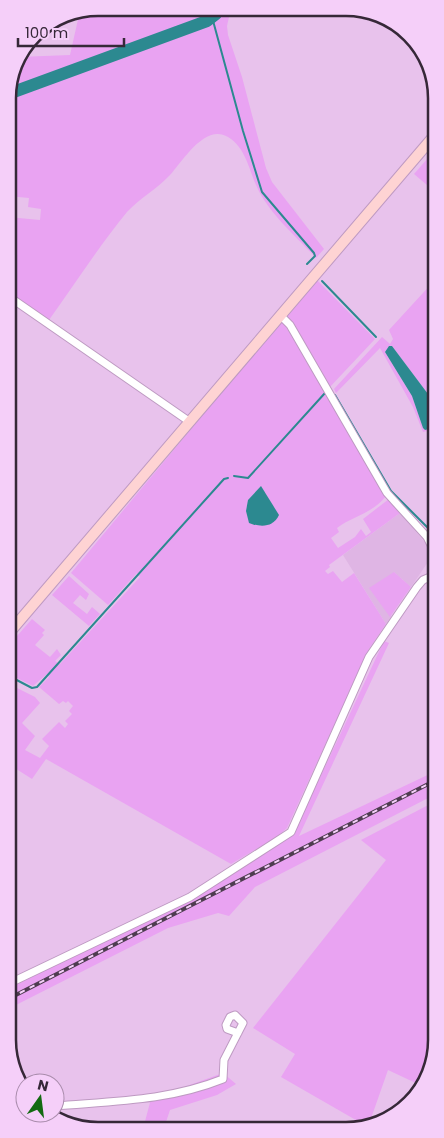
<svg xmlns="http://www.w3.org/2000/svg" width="444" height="1138" viewBox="0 0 444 1138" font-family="Poppins,sans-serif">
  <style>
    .built { fill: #dfb5e4 }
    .green { fill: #e9a3f2 }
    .water { fill: #2c8990 }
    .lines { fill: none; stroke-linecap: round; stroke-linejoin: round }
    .stream { stroke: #2c8990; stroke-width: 2 }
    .river { stroke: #2c8990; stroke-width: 12 }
    .street-casing { stroke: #be9ac2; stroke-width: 9 }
    .secondary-casing { stroke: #be9ac2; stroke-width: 12 }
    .street { stroke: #fff; stroke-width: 7 }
    .secondary { stroke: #fed3d3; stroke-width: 10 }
    .rail-casing { stroke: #4e3c50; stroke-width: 4 }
    .rail { stroke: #f5cff9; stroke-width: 2; stroke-dasharray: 5.5; stroke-linecap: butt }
    .rim { fill: none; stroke: #362838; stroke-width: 2.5 }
  </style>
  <rect width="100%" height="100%" fill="#e8c2ec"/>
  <polygon class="built" points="400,513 427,545 430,559 411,587 394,572 391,617 386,624 343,555"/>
  <g class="green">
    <polygon points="99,8 217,8 215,14 205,20 8,92 18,57 70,55 79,15"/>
    <path d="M219 8H231L227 26 228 35 242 77 266 168 272 182 324 249 316 258C296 236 268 213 256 185 249 169 245 147 228 137 205 123 183 161 170 175 157 189 140 198 127 212 99 246 75 284 49 320L8 292V217L40 220 41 209 28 207 29 198 8 196V96L207 22 217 15Z"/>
    <polygon points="434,151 434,191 414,174"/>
    <polygon points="317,280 375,339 329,388 286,314"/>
    <polygon points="434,281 434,402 392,346 385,352 412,396 423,428 426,430 435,427 435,429 423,432 413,407 380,348 336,393 334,389 382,337 390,344 393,339 389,330"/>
    <path d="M282 320 386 496C373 513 353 516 337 528L339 532 331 538 338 548 355 537 361 529 366 536 371 532 363 519 389 499 400 513 329 565 330 567 325 571 328 574 333 571 342 582 354 573 386 624 369 649 287 828 277 837 231 864 46 759 32 779 10 765 9 684 35 697 40 703 22 723 35 736 25 750 40 758 49 746 42 739 59 722 65 728 68 724 65 721 72 714 69 711 73 706 68 701 66 703 63 701 59 704 39 687 49 677 47 674 33 686 9 674V645L32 619 45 630 42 633 44 635 35 645 50 657 57 649 61 655 55 661 60 664 140 577 137 573 108 605 71 573Z"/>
    <polygon points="394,572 411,587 390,617 369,588"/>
    <polygon points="69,576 89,594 86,600 80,595 73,603 87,614 92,607 100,614 89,626 52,595"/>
    <polygon points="384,641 389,643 299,836 436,771 436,794 255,887 229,916 218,913 168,928 10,1008 10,988 192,898 293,835"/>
    <polygon points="436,801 436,1045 420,1085 388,1070 368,1127 281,1077 295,1054 253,1028 386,860 361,840"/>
    <polygon points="223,1073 236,1084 217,1095 170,1110 164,1128 143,1129 152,1095 176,1090"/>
  </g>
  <g class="water">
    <polygon points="389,346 392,346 434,402 433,428 425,430 423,428 412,396 385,352"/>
    <path d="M261 486 279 515C273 528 260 527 249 523L246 511 248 500Z"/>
  </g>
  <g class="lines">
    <g class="stream">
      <polyline points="212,17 243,131 262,192 314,253 315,256 307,264"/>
      <polyline points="322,281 376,337"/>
      <polyline points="335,395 391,491 435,535"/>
      <polyline points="234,476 248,478 325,393"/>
      <polyline points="9,676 32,688 37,687 224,479 228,478"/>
    </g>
    <polyline class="river" points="8,94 207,21 216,14 218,8"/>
    <g class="street-casing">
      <g id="street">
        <polyline points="8,296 190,422"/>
        <polyline points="281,316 290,325 387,493 427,537 431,545 435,562"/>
        <polyline points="10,983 190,897 291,832 369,657 417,587 423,580 435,575"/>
        <path d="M55 1106C113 1101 168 1101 223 1079L224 1060 243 1023 235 1015 230 1017 226 1025 227 1029 238 1033"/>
      </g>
    </g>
    <g class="secondary-casing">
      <polyline id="secondary" points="9,633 434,136"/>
    </g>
    <use href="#street" class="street"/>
    <use href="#secondary" class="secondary"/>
    <g class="rail-casing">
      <polyline id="rail" points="10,998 436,780"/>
    </g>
    <use href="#rail" class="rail"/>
  </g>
  <path d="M0 0H444V1138H0ZM98 16H346A82 82 0 0 1 428 98V1040A82 82 0 0 1 346 1122H98A82 82 0 0 1 16 1040V98A82 82 0 0 1 98 16Z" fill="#f5cff9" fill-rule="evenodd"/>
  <path class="rim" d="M98 16H346A82 82 0 0 1 428 98V1040A82 82 0 0 1 346 1122H98A82 82 0 0 1 16 1040V98A82 82 0 0 1 98 16Z"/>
  <g transform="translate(40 1098) rotate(14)"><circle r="24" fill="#f5cff9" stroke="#a98cac"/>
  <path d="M0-4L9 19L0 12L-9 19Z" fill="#136a12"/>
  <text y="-8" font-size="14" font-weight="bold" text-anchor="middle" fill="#362838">N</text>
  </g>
  <path d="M18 38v8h106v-8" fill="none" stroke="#362838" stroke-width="2.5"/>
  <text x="25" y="38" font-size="15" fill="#362838" stroke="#f5cff9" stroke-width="4" paint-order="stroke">100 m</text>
</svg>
